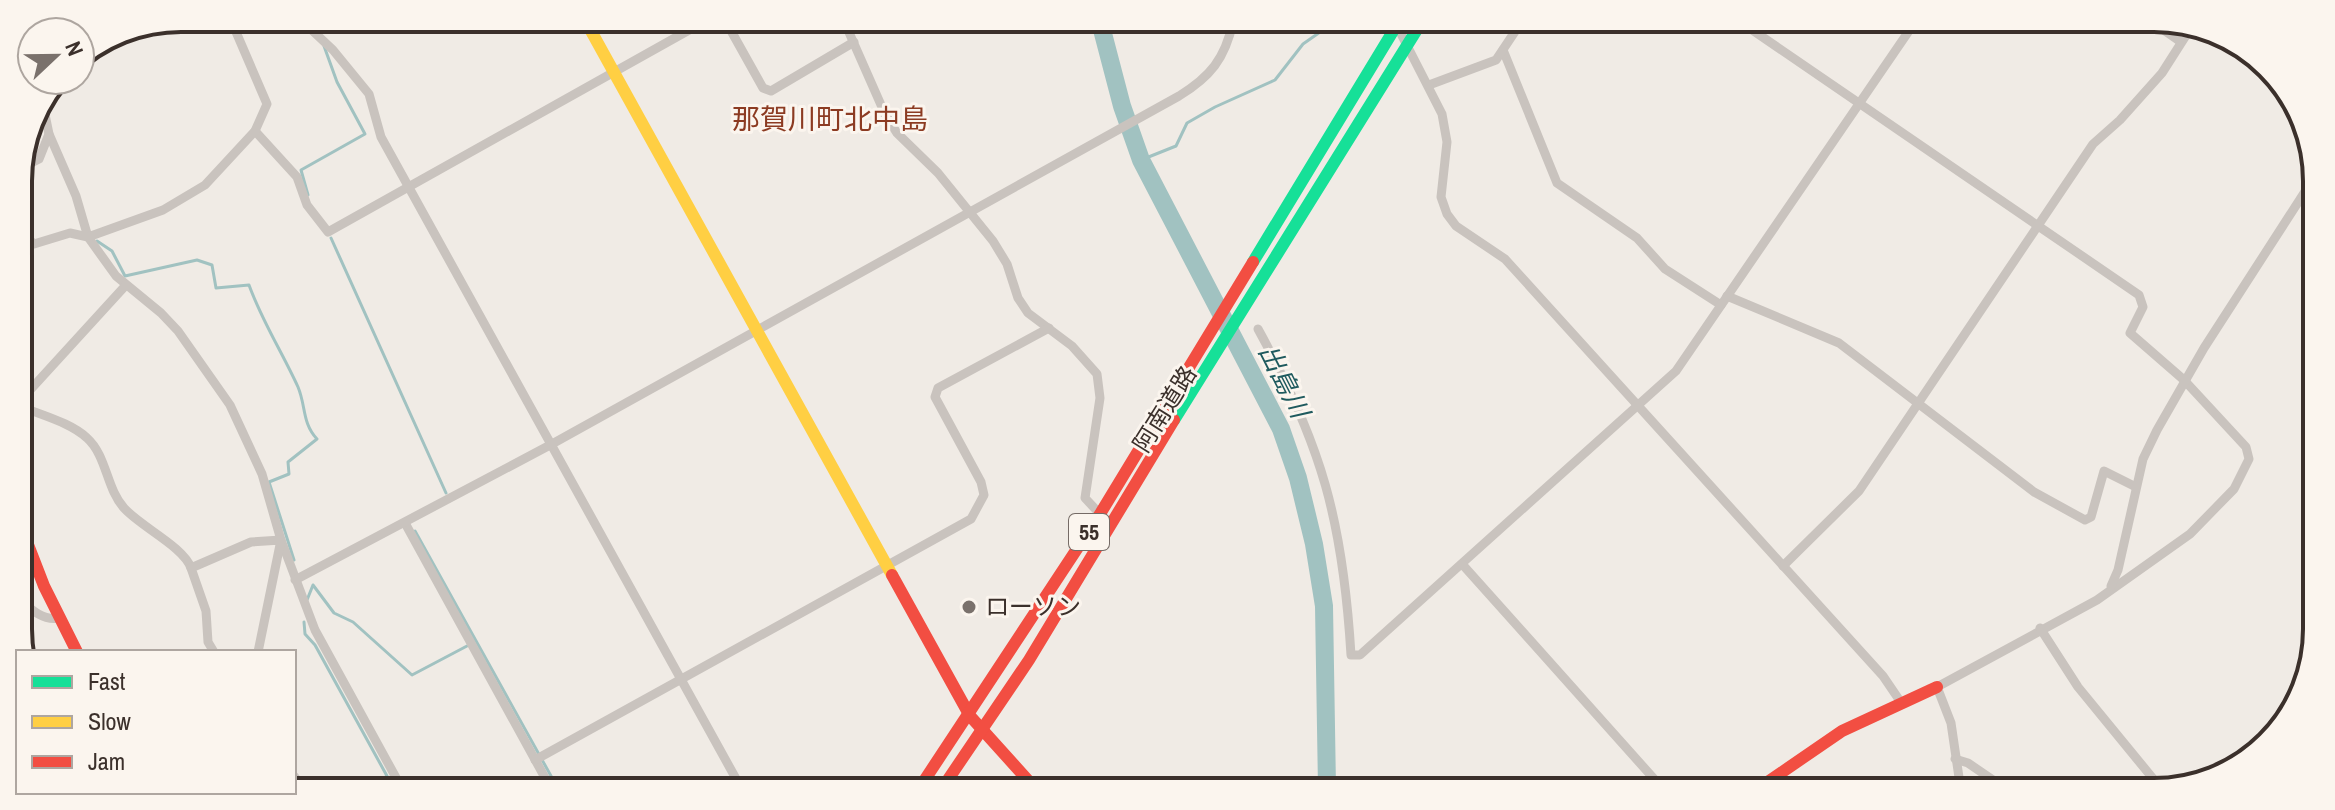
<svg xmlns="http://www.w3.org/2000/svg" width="2335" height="810" viewBox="0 0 2335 810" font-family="'Archivo Narrow','Noto Sans JP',sans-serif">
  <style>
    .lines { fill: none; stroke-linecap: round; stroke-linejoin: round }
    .stream { stroke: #a1c2c1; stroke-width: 3 }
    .river { stroke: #a1c2c1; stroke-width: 18 }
    .street { stroke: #c9c3be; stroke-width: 9 }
    .fast { stroke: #16e098; stroke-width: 12 }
    .slow { stroke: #ffcf43; stroke-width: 12 }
    .jam { stroke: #f24e42; stroke-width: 12 }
    .poi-dot { fill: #7a716c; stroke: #fbf5ee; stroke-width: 3 }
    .labels { text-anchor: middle; stroke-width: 6; stroke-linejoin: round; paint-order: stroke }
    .shield { fill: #fbf5ee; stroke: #756b66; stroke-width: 2 }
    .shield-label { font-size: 22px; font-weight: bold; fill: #3b302b }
    .street-label { font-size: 24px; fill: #3b302b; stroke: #fbf5ee }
    .poi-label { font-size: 24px; fill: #3b302b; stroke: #fbf5ee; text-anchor: start }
    .water-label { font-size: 26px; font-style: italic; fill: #1f5a5e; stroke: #fbf5ee }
    .quarter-label { font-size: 28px; fill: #8c3b22; stroke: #fbf5ee }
    .rim { fill: none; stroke: #3b302b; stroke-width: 4 }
  </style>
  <rect width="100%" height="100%" fill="#f0ebe5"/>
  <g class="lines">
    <g class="stream">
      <polyline points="207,23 220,18"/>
      <polyline points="129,28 141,30"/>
      <polyline points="157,30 192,28"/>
      <polyline points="1141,160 1176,146 1187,123 1215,107 1275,80 1303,44 1333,23"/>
      <polyline points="308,195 301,170 365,134 337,82 324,46"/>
      <polyline points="331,238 446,493"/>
      <path d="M97 241 112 251 125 276 197 260 212 265 216 288 249 285C262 321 282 352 298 387 306 406 302 423 317 439L288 462 289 474 269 482 294 560"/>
      <polyline points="415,531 556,785"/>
      <polyline points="307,600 313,585 334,613 353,622 412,675 467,646"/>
      <polyline points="304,622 305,634 315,645 387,776 375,784"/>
    </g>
    <polyline class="river" points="1100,22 1122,106 1141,160 1281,429 1298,478 1314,544 1324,606 1327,788"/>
    <g class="street">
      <polyline points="299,18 333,50 369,94 381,137 740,786"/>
      <polyline points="725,20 763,88 771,91 854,42"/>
      <polyline points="844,21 885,114 897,133 938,173 993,241 1007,264 1018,298 1028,313 1072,346 1097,374 1100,398 1085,498 1100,514"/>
      <polyline points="1745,25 2139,295 2143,307 2130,333 2184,380 2246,447 2249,459 2234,489 2190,534 2097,600 1937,687 1951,723 1961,791"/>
      <polyline points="142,26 186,26 208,18"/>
      <polyline points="1397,26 1442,114 1447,142 1441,197 1447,214 1456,226 1505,259 1883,676 1900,701"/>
      <polyline points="2158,26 2181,42"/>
      <polyline points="1503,50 1557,183 1637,238 1665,269 1721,305"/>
      <polyline points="1429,85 1496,60 1520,24"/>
      <polyline points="42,100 49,134 76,196 88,237 116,276 161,313 178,331 230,405 262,474 281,540 315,630 400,785"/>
      <polyline points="255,131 297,177 307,205 328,232 707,20"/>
      <polyline points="19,169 39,159 49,134"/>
      <polyline points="19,231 34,244 70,233 88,237 163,210 205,185 255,131 267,104 230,18"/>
      <polyline points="1727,296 1839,343 2034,492 2085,520 2091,517 2104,471 2136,487"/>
      <path d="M1258 329C1322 445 1343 522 1351 655H1360L1676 371 1913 25"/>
      <polyline points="20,401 126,285"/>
      <path d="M20 406C40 415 70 422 87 438 107 456 106 488 124 508 141 527 184 547 191 568"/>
      <polyline points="405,523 549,785"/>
      <polyline points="1462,564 1664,790"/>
      <polyline points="1783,566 1859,491 2093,144 2120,120 2162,73 2192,26"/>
      <path d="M295 580 552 444 1179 96C1210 77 1225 59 1233 22"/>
      <polyline points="2111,586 2118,570 2143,459 2157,430 2204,348 2315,176"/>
      <path d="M21 600C31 610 44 621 59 618"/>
      <polyline points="2040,628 2078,687 2164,792"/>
      <polyline points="214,652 208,642 206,611 191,568 251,542 281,540 258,652"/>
      <polyline points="1955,759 1968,763 2009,791"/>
      <polyline points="535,760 971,519 984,495 981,482 935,397 938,388 1049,328"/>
      <polyline points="294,776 300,784"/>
    </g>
    <g class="fast">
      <polyline points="1253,262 1398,23"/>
      <polyline points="1174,420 1421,23"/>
    </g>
    <polyline class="slow" points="585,20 892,575"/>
    <g class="jam">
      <polyline points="20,524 44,586 77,652"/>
      <polyline points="892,575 970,716 1034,787"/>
      <polyline points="920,787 1100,514 1253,262"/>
      <polyline points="943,787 1029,660 1174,420"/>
      <polyline points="1756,790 1842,731 1937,687"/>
    </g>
  </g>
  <circle class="poi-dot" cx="969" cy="607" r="8"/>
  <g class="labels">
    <rect class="shield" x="1069" y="514" width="40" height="36" rx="6"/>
    <g class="shield-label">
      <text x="1089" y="540">55</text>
    </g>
    <g class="street-label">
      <text transform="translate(1165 409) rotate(-58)" y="8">阿南道路</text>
    </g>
    <g class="poi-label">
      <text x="985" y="615">ローソン</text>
    </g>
    <g class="water-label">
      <text transform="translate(1284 381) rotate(63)" y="9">出島川</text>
    </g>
    <g class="quarter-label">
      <text x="830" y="129">那賀川町北中島</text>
    </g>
  </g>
  <path d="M0 0H2335V810H0ZM181 32H2154A149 149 0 0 1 2303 181V629A149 149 0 0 1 2154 778H181A149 149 0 0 1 32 629V181A149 149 0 0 1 181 32Z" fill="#fbf5ee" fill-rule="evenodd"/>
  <path class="rim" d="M181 32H2154A149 149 0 0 1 2303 181V629A149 149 0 0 1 2154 778H181A149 149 0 0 1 32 629V181A149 149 0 0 1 181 32Z"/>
  <rect x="16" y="650" width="280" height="144" fill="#fbf5ee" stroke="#aea6a0" stroke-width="2"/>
  <rect x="32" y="676" width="40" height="12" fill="#16e098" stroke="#aea6a0" stroke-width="2"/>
  <text x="88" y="690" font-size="24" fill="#3b302b">Fast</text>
  <rect x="32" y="716" width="40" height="12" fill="#ffcf43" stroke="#aea6a0" stroke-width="2"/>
  <text x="88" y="730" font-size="24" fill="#3b302b">Slow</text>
  <rect x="32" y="756" width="40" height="12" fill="#f24e42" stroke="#aea6a0" stroke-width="2"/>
  <text x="88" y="770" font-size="24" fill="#3b302b">Jam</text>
  <g transform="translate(56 56) rotate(68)"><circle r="38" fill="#fbf5ee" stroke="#aea6a0" stroke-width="2"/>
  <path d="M0-6L14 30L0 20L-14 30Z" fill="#7a716c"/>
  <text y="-12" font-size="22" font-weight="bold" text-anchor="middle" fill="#3b302b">N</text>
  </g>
</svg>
